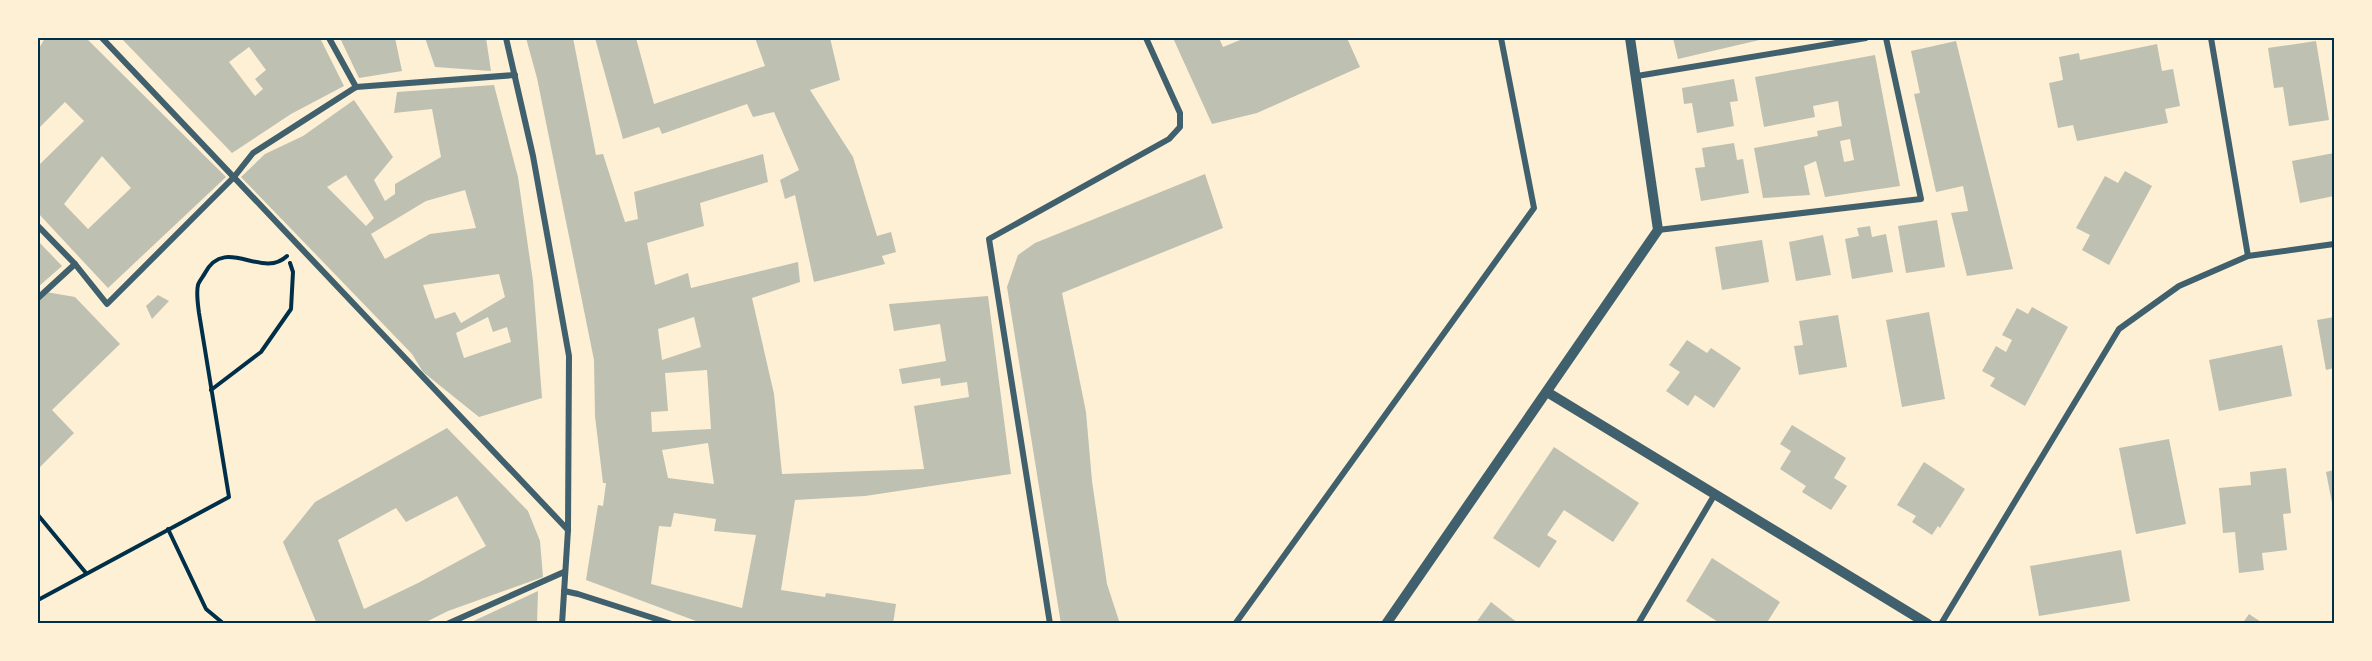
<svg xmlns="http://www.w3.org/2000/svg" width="2372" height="661" viewBox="0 0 2372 661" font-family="Quicksand,sans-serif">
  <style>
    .building { fill: #bec0b2; fill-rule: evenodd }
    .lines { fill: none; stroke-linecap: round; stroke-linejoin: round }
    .path { stroke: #003049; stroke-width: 4 }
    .minor { stroke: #3f606c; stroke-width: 6 }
    .tertiary { stroke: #3f606c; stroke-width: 10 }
    .neatline { fill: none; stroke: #003049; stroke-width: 2 }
  </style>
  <rect width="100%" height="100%" fill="#fdf0d5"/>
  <g class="building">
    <path d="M45 38H86L226 177 108 288 38 213V166L84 121 65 102 38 129V50ZM102 156 131 188 88 229 64 204Z"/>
    <path d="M121 38H320L344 86 291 114 232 153ZM249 47 266 70 255 79 263 89 255 96 229 62Z"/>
    <polygon points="340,38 395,38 402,71 359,78"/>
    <polygon points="425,38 486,38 491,71 435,67"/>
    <path d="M526 38H573L596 155 603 154 625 222 638 219 634 192 763 154 768 182 700 203 704 226 647 243 655 285 688 273 691 288 798 262 800 282 752 298 774 394 782 474 924 469 914 406 969 397 967 382 941 386 940 378 902 384 899 369 946 361 940 324 894 331 889 304 988 296 1011 474 865 496 795 500 781 590 825 597 826 593 896 604 893 624H704L586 580 598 505 603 506 606 483H603L595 416 594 360 537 78ZM694 317 701 347 662 360 658 329ZM707 370 711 429 652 432 651 412 668 411 665 373ZM708 443 714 484 668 478 662 450ZM674 513 716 519 714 531 756 535 742 608 651 584 659 526 671 527Z"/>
    <polygon points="595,38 636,38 654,104 765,66 755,38 830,38 840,80 810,90 853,157 877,236 891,232 896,252 882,256 885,264 814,282 795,195 785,199 780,180 799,170 774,112 753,117 747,104 662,134 659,127 623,139"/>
    <polygon points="1173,38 1219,38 1223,47 1245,38 1347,38 1360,67 1257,113 1212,124"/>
    <polygon points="1673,38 1768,38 1678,59"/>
    <polygon points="1956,41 2013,269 1967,276 1951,213 1968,211 1963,186 1936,192 1914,94 1920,93 1911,51"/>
    <polygon points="2316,41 2329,120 2289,126 2283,87 2274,88 2268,48"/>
    <polygon points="2157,44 2162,71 2173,69 2180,106 2165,109 2168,123 2077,141 2073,125 2058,128 2049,83 2063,80 2059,57 2079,53 2080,60"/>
    <path d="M1875 55 1900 186 1825 197 1816 161 1804 166 1810 195 1763 198 1754 148 1818 136 1817 131 1842 126 1838 101 1813 106 1815 117 1764 127 1755 77ZM1850 139 1854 160 1844 162 1840 141Z"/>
    <polygon points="1734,79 1738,101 1730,102 1734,126 1697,133 1692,103 1684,104 1682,88"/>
    <path d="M494 85 518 177 533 281 542 398 479 417 423 372 412 354 241 177 265 154 303 136 354 100 393 157 374 180 385 201 395 194V184L441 157 432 109 394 113 397 92ZM346 175 374 218 366 226 327 187ZM465 190 476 228 430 234 385 259 371 234 426 201ZM499 274 505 297 461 323 455 312 435 319 423 285ZM488 317 493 332 507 327 511 342 464 358 456 333Z"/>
    <polygon points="1734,143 1737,160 1743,159 1749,193 1701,201 1695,168 1705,167 1702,148"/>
    <polygon points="2334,153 2334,196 2300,203 2292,161"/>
    <polygon points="2125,171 2152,186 2109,265 2082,250 2090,235 2076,228 2105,176 2118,183"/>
    <polygon points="1205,174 1223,228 1062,293 1086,412 1092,481 1107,584 1120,624 1061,624 1007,287 1018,255 1035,243"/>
    <polygon points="1937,220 1945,267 1906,273 1898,226"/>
    <polygon points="1870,226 1872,237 1886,234 1893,272 1852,279 1845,239 1859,236 1857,228"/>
    <polygon points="1823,235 1831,275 1796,281 1789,242"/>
    <polygon points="1762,240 1769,282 1722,290 1715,247"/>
    <polygon points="38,241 62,266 38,287"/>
    <polygon points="46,292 75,297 120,344 52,410 74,433 38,469 38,300"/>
    <polygon points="158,295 169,301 152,319 146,306"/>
    <polygon points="2032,307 2068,327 2025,406 1990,386 1995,378 1982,371 1996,346 2006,352 2012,340 2002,335 2017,308 2028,314"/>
    <polygon points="1929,312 1945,399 1902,407 1886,320"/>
    <polygon points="1838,315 1847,367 1799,375 1794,346 1803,345 1799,321"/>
    <polygon points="2334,317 2334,368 2326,370 2317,320"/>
    <polygon points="1687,340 1707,353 1711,348 1741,368 1714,408 1695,395 1688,406 1666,391 1680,372 1669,365"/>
    <polygon points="2282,345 2292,396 2219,411 2209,360"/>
    <polygon points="1792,425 1846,458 1834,478 1847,486 1831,510 1802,492 1806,486 1780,469 1791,451 1780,444"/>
    <path d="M447 428 528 511 540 541 543 577 448 611 422 624H317L283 542 315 502ZM457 496 486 546 418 583 364 609 338 540 396 508 406 522Z"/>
    <polygon points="2169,439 2186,524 2136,534 2119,448"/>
    <polygon points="1554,447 1639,503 1613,542 1564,510 1547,535 1557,541 1539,568 1493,538"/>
    <polygon points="1924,462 1965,489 1940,528 1938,526 1932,535 1912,522 1916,516 1897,505"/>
    <polygon points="2286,468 2291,513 2283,514 2287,550 2262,553 2264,570 2239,573 2235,532 2223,533 2219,488 2251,485 2250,472"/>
    <polygon points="2334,470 2334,508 2333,508 2326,472"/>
    <polygon points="2121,550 2130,601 2039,616 2030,566"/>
    <polygon points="1712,558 1780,602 1766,624 1721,624 1686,601"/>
    <polygon points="538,591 537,624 467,624"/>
    <polygon points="1491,602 1519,624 1475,624"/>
    <polygon points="2249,614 2264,624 2242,624"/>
  </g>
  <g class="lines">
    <g class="path">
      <polyline points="211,390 261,352 291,309 293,272 290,263"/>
      <polyline points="38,515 86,573"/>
      <polyline points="168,529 206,609 224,624"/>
      <path d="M38 600 229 497 199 313C198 305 196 293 198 285 199 281 203 277 205 273 225 235 262 280 287 256"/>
    </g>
    <g class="minor">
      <polyline points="102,38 568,530"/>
      <polyline points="329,38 356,87"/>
      <polyline points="506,38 533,156 569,356 568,530 562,624"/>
      <polyline points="2211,38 2248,256"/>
      <polyline points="1637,76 1866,38"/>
      <polyline points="38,226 75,264"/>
      <polyline points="1658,230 1921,199 1886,38"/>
      <polyline points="38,298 75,264 107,304 234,177 253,153 356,87 515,75"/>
      <polyline points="564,591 578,594 672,624"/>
      <polyline points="447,624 564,572"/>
      <polyline points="1050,624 989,239 1169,139 1180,127 1180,113 1146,38"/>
      <polyline points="1235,624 1534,208 1501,38"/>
      <polyline points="1638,624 1715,494"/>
      <polyline points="1941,624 2119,329 2179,286 2248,256 2334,244"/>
    </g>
    <g class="tertiary">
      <polyline points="1547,392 1928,624"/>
      <polyline points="1386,624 1658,230 1630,38"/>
    </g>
  </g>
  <rect width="2372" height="661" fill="none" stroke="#fdf0d5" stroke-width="78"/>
  <rect x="39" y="39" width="2294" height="583" class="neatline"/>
</svg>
